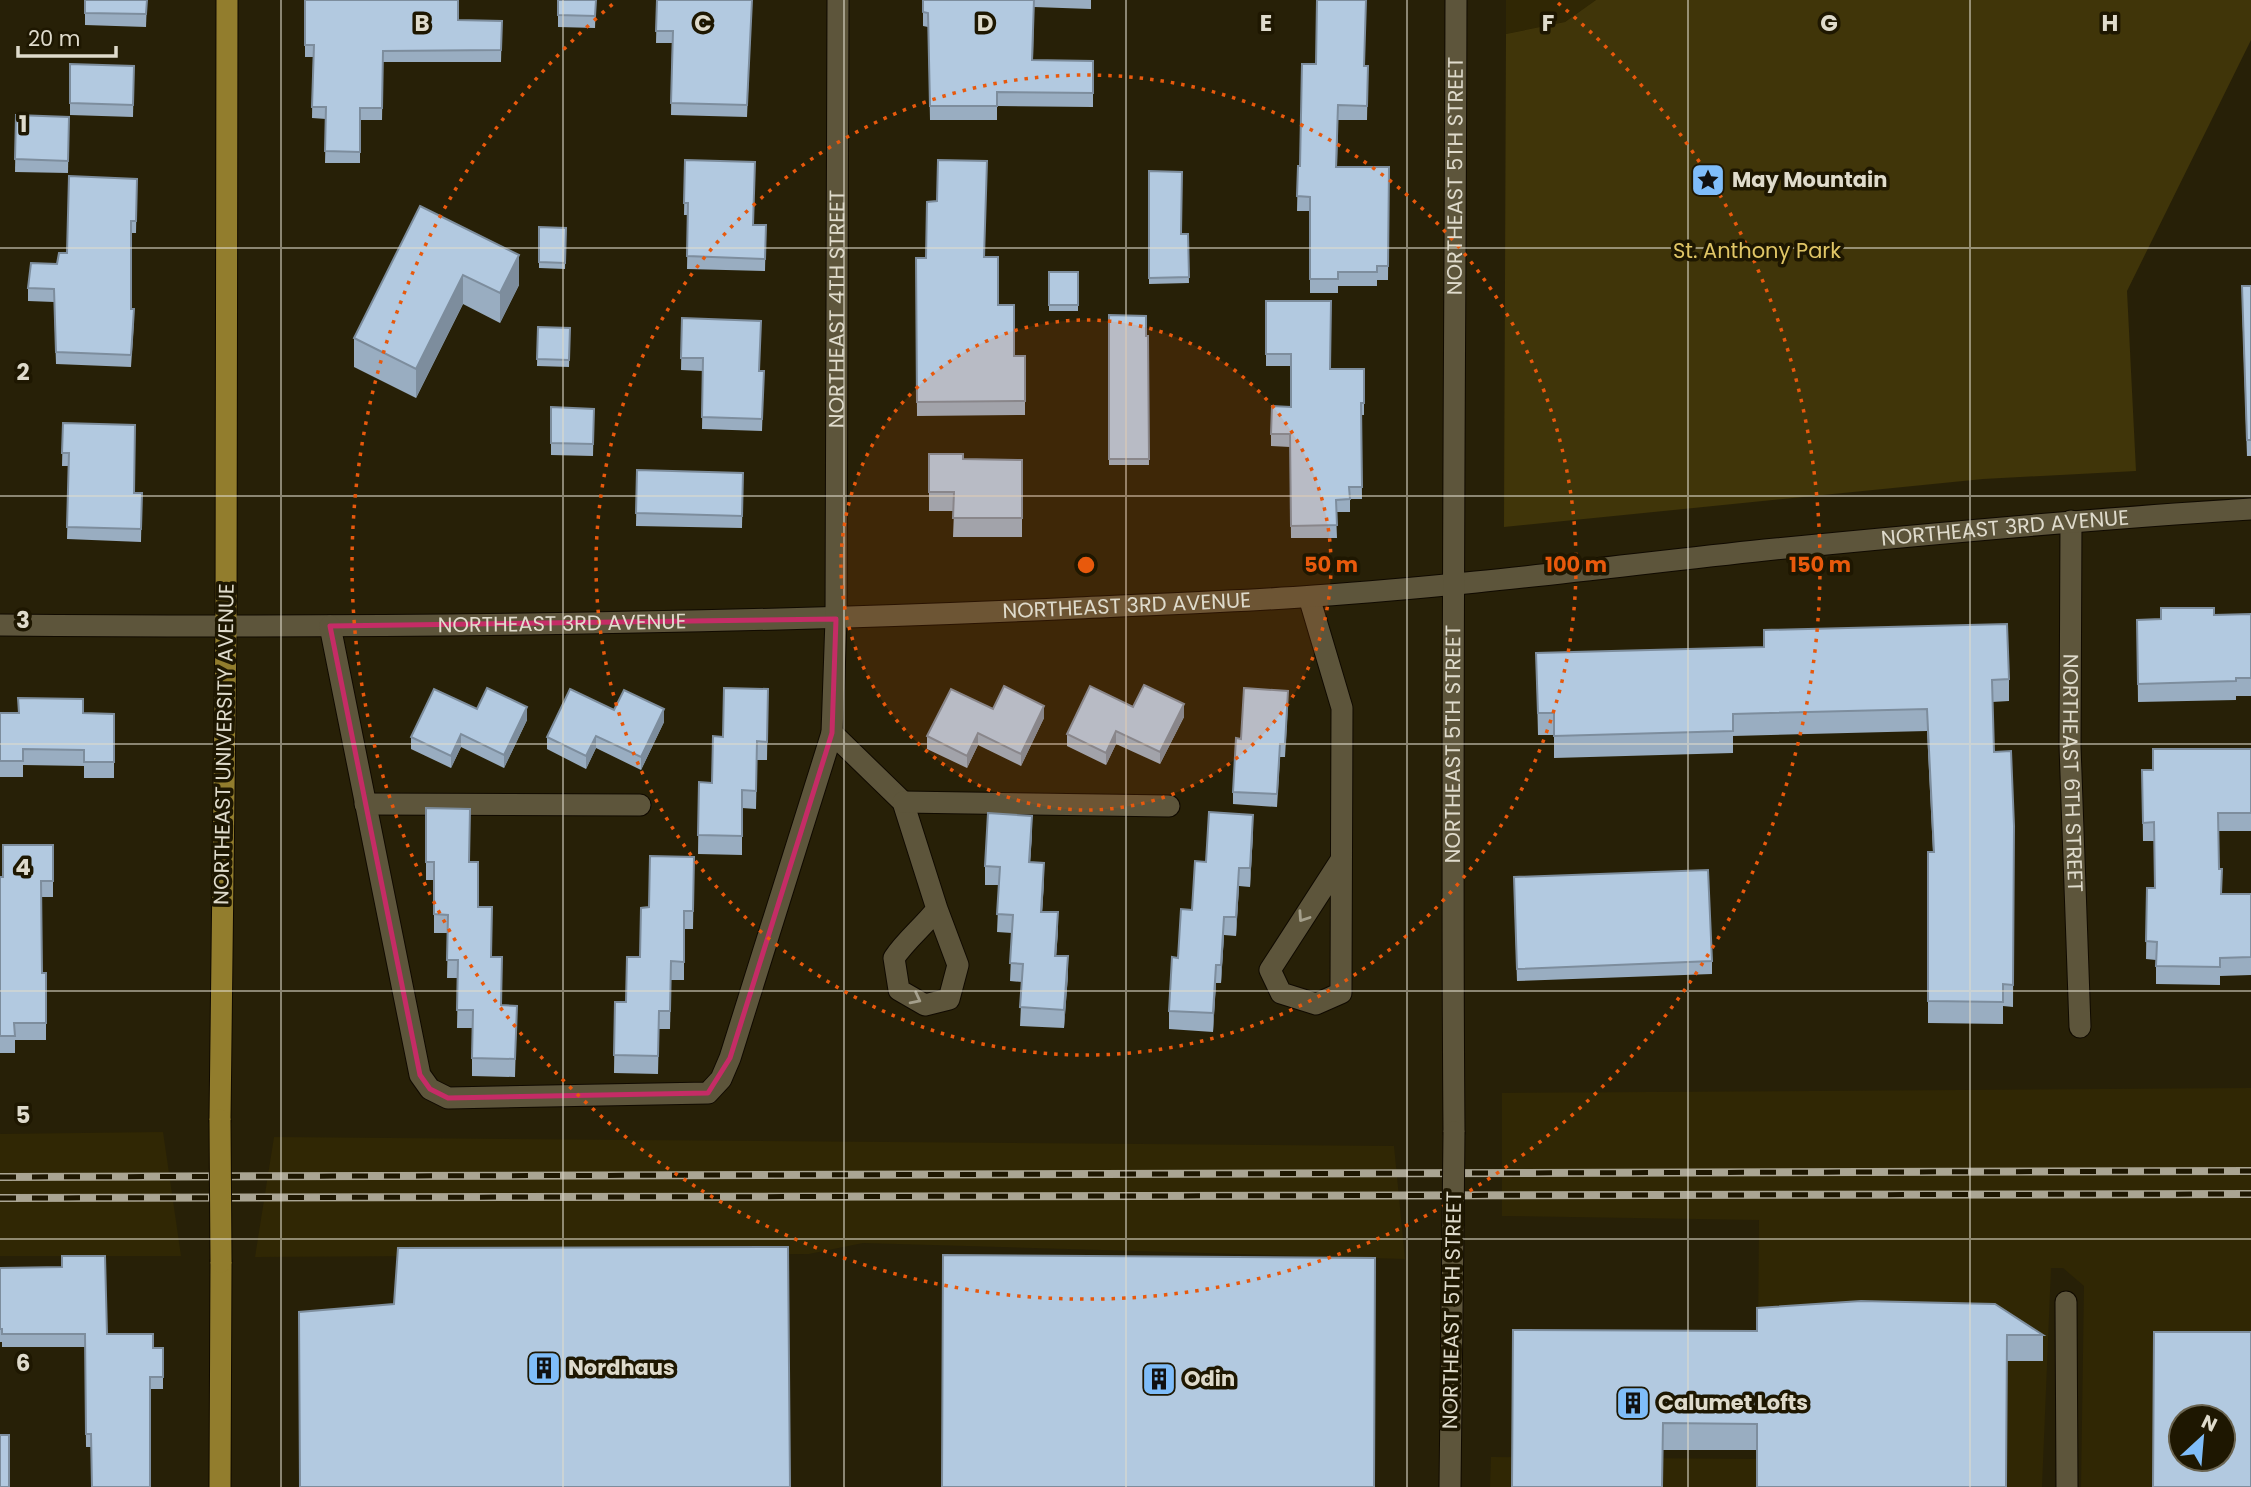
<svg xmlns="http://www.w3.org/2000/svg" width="2251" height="1487" viewBox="0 0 2251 1487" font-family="Poppins,sans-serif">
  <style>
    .built { fill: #302704; fill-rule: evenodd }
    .green { fill: #403509 }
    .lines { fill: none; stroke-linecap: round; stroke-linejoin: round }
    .minor-casing { stroke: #100a00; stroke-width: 23 }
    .major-casing { stroke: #100a00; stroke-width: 23 }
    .minor { stroke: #5d553b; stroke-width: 21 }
    .major { stroke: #927d2d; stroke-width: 21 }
    .rail-casing { stroke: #aaa593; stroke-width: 8 }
    .rail { stroke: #1e1701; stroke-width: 5; stroke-dasharray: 16; stroke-linecap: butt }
    .minor-bridge-casing { stroke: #100a00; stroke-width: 23; stroke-linecap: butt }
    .major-bridge-casing { stroke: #100a00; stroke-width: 23; stroke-linecap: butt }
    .minor-bridge { stroke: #5d553b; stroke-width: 21 }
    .major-bridge { stroke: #927d2d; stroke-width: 21 }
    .wall { fill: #99adc1 }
    .shaded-wall { fill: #7d8d9d }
    .building { fill: #b2c9e0; stroke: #7d8d9d; stroke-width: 2; fill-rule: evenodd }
    .oneway { stroke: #a49f8b }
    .marked { fill: none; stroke: #c52c66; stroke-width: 5; stroke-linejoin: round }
    .grid { fill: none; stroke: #dfdbcc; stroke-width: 2; stroke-opacity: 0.55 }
    .ring { fill: none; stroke: #e8590c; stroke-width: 3.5; stroke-dasharray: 3.5 7 }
    .labels { text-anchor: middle; stroke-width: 7; stroke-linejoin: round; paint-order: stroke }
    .street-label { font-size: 21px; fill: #dfdbcc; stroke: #1e1701 }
    .poi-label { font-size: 21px; font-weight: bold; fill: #dfdbcc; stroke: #1e1701; text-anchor: start }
    .park-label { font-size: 21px; fill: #e1c666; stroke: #1e1701 }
    .grid-label { font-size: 23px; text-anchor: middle; font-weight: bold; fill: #dfdbcc; stroke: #1e1701; stroke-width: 7; stroke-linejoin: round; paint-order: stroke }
    .centre { fill: #e8590c; stroke: #1e1701; stroke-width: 3.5 }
    .ring-label { font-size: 21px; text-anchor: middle; font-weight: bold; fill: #e8590c; stroke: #1e1701; stroke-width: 7; stroke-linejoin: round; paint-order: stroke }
  </style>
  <rect width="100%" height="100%" fill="#272007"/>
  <g class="built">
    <polygon points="1506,0 1596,0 1565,22 1506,34"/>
    <path d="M2251 1088V1487H2081L2084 1286 2063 1268H2051L2042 1487H1490L1491 1457 1757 1459 1759 1220 1502 1216V1093ZM2181 1417H2223V1459H2181Z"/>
    <polygon points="163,1132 181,1256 0,1256 0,1134"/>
    <polygon points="274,1137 1394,1146 1405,1259 863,1243 809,1254 255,1257"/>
  </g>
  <polygon class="green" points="1596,0 2251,0 2251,40 2127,291 2136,471 1983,479 1504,527 1506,34 1565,22"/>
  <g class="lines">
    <g class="minor-casing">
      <g id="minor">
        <path id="s1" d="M2071 521 2070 746 2080 1027"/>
        <polyline points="1309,597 1342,708 1341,993 1316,1004 1281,993 1270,970 1341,860"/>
        <path id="s2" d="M0 625C359 628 718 625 1077 608 1156 604 1235 602 1314 596 1465 586 1615 566 1765 550 1927 534 2089 519 2251 509"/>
        <path d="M330 626 420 1075 430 1089 448 1098 708 1093 721 1079 730 1058 832 733 903 802 937 909 958 965 949 999 925 1005 899 990 894 958C906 940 923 927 937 909"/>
        <path id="s3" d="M832 733 836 619 838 0"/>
        <polyline points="903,802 1169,806"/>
        <polyline points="365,804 640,805"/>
        <path id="s4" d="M1454 1132C1451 754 1455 377 1456 0"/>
        <polyline points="2066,1302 2067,1487"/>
        <polyline points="1450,1487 1453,1226"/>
      </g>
    </g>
    <g class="major-casing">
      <g id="major">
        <polyline points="220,1120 226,627 227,0"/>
        <polyline points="220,1487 221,1262"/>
      </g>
    </g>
    <use href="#minor" class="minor"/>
    <use href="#major" class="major"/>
    <g class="rail-casing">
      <g id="rail">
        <polyline points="0,1177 2251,1171"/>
        <polyline points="0,1198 2251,1194"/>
      </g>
    </g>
    <use href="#rail" class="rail"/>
    <g class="minor-bridge-casing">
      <polyline id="minor-bridge" points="1453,1226 1454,1132"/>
    </g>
    <g class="major-bridge-casing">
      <polyline id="major-bridge" points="220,1120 221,1262"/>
    </g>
    <use href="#minor-bridge" class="minor-bridge"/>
    <use href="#major-bridge" class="major-bridge"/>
  </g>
  <g class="wall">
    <polygon points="85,0 147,0 146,27 85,25"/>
    <polygon points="305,0 458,20 502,21 501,62 383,62 382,120 360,120 360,163 325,163 326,119 312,118 313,57 305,57"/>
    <polygon points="558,0 596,0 595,28 558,27"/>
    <polygon points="657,0 752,0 747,117 671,115 672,43 656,43"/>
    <polygon points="923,0 1091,0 1091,9 1034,7 1033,60 1093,61 1093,107 997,106 997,120 930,120 928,27 923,26"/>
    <polygon points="70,64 134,66 133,117 70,115"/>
    <polygon points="1316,64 1368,66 1367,120 1338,120 1337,167 1389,167 1388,280 1377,280 1377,286 1338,286 1338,293 1310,293 1310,211 1297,211 1298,166 1300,166"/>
    <polygon points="16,115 69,117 68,173 15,172"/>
    <polygon points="685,160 754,225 766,225 765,271 687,269 688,215 684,215"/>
    <polygon points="1149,171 1181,234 1188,234 1189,283 1149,284"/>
    <polygon points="137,179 136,233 131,233 131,309 134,321 131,367 56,364 54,302 28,301 28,288 57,264"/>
    <polygon points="420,206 519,285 500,323 463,304 416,398 354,367 354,338"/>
    <polygon points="539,227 566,228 565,269 539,268"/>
    <polygon points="985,257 998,305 1014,356 1025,356 1025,415 917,416 916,258"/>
    <rect x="1049" y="272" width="29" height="39"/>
    <polygon points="2251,286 2251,456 2247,456 2242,302"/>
    <polygon points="1266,301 1330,369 1364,369 1364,415 1361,415 1362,499 1350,499 1350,512 1336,512 1337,538 1291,538 1290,447 1271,446 1271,434 1291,407 1291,366 1266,366"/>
    <polygon points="1109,315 1146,336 1148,336 1149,465 1109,465"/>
    <polygon points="682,318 760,371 764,371 762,431 702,429 703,371 681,370"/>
    <polygon points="538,327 570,328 569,367 537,366"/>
    <polygon points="551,407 594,409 593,456 551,455"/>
    <polygon points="63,423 134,493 142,493 141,542 67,539 69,466 62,466"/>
    <polygon points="929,454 963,459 1022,460 1022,537 953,537 954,511 929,511"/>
    <polygon points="637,470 743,473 742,528 636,526"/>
    <polygon points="2251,614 2251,696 2236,696 2236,700 2138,702 2137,620 2161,619 2214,615"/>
    <polygon points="1536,653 2009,679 2009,701 1992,702 1994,752 2014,826 2013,1007 2003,1006 2003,1024 1928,1023 1928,852 1933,852 1927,731 1733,736 1733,753 1554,758 1554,735 1538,735"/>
    <polygon points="768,689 767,760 757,760 756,809 742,808 742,855 698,854 699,782 712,783 723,737"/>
    <polygon points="1288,704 1285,757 1280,757 1277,807 1233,804 1233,792 1241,739"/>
    <polygon points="1133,707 1184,717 1160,764 1116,744 1106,765 1067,746 1067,734"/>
    <polygon points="477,709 527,720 504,768 461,747 451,768 411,749 411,737"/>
    <polygon points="993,709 1044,718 1021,766 978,745 967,768 927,749 927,736"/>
    <polygon points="614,710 664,722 641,770 596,748 586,769 547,749 547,737"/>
    <polygon points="0,713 114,714 114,778 84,778 84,766 23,765 23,777 0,777"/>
    <polygon points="2251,749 2251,831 2218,831 2219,869 2221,894 2251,894 2251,975 2220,976 2220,985 2156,984 2156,960 2146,959 2147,888 2155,888 2154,841 2143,841 2142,770 2153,770"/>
    <polygon points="426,808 470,862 478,907 491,957 502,1005 517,1006 515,1077 472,1076 472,1028 457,1028 458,978 447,978 448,933 434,933 434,880 426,880"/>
    <polygon points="1253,833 1250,887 1239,886 1236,936 1224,935 1221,983 1216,983 1213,1032 1169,1029 1169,1011 1178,958 1206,862"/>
    <polygon points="1032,834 1030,863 1044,882 1042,912 1058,931 1056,956 1068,975 1064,1028 1020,1026 1022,982 1010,981 1012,933 997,932 999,885 985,885 985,866"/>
    <polygon points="53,845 53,897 41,897 42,973 46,973 46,1040 15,1040 15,1053 0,1053 0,877 3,877"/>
    <polygon points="694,857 693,929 684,929 684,980 671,980 670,1029 659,1029 658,1074 614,1073 615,1002 626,1002 640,957 649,907"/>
    <polygon points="1514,890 1712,961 1712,974 1517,981"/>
    <polygon points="0,1268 107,1334 153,1348 163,1348 163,1389 150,1389 91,1447 86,1447 85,1347 2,1347 2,1342 0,1342"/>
    <polygon points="1757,1331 2043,1335 2043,1361 2007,1361 1757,1450 1663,1450 1662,1487 1512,1487"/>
  </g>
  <g class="shaded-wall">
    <polygon points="519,255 519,285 500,323 500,293"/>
    <polygon points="463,275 463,304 416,398 416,369"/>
    <polygon points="1184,704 1184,717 1160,764 1160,752"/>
    <polygon points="1044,706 1044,718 1021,766 1021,754"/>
    <polygon points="527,707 527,720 504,768 504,755"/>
    <polygon points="664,709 664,722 641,770 641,757"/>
    <polygon points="1116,731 1116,744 1106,765 1106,753"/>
    <polygon points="978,733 978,745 967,768 967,756"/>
    <polygon points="461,734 461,747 451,768 451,756"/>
    <polygon points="596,736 596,748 586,769 586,756"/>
    <polygon points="1253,815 1253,833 1250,887 1250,868"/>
    <polygon points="1032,816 1032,834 1029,881 1029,862"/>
    <polygon points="1044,863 1044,882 1041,930 1041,912"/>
    <polygon points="1239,868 1239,886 1236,936 1236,917"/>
    <polygon points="1058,912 1058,931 1055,974 1055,956"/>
    <polygon points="1224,917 1224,935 1221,983 1221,965"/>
    <polygon points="1068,956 1068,975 1064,1028 1064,1010"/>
    <polygon points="1216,965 1216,983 1213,1032 1213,1013"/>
  </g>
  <g class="building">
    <polygon points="85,0 147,0 146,14 85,13"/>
    <polygon points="305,0 458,0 458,20 502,21 501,50 383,51 382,108 360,108 360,152 325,151 326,107 312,107 314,45 305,45"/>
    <polygon points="558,0 596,0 595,16 558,15"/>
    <polygon points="657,0 752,0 747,105 671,103 673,31 656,31"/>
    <polygon points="923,0 1034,0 1032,60 1093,61 1093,93 997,92 997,106 930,106 928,13 923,12"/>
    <polygon points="1317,0 1366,0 1364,66 1368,66 1367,106 1338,105 1336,167 1389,167 1388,266 1377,266 1377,272 1338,272 1338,279 1310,279 1310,197 1297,196 1298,166 1300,166 1302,64 1316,64"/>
    <polygon points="70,64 134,66 133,105 70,103"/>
    <polygon points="16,115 69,117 68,161 15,159"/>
    <polygon points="685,160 755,162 753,225 766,225 765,259 687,256 688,203 684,203"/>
    <polygon points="938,160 987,161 984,257 998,257 998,305 1014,305 1014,356 1025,356 1025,401 917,402 916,258 926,258 927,202 937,201"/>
    <polygon points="1149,171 1182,172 1181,234 1188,234 1189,277 1149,278"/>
    <polygon points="69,176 137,179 136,221 131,221 131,309 134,309 131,355 56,352 54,289 28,288 31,263 57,264 59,253 67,253"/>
    <polygon points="420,206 519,255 500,293 463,275 416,369 354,338"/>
    <polygon points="539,227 566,228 565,263 539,262"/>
    <rect x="1049" y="272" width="29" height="33"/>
    <polygon points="2242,286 2251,286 2251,440 2247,440"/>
    <polygon points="1266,301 1331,301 1330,369 1364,369 1364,403 1361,403 1362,487 1349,487 1350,499 1336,500 1337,525 1291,526 1290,434 1271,434 1272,406 1291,407 1291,354 1266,354"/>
    <polygon points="1109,315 1146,316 1146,336 1148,336 1149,459 1109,459"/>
    <polygon points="682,318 761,321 759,371 764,371 762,419 702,417 703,358 681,358"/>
    <polygon points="538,327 570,328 569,360 537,359"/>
    <polygon points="551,407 594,409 593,444 551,443"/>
    <polygon points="63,423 135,425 134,493 142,493 141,529 67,527 69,453 62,453"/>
    <polygon points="929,454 963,454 963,459 1022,460 1022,518 953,518 954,492 929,492"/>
    <polygon points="637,470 743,473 742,516 636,513"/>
    <polygon points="2161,608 2214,608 2214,615 2251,614 2251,678 2236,678 2236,681 2138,684 2137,620 2161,619"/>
    <polygon points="2007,624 2009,679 1992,680 1994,752 2011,751 2014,826 2013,985 2003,984 2003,1002 1928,1001 1928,852 1934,852 1927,709 1733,714 1733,731 1554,736 1554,713 1538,713 1536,653 1764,647 1764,630"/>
    <polygon points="1144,685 1184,704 1160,752 1116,731 1106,753 1067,734 1090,686 1133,707"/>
    <polygon points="1004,686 1044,706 1021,754 978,733 967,756 927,736 951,689 993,709"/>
    <polygon points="487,688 527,707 504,755 461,734 451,756 411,737 434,689 477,709"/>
    <polygon points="724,688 768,689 767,742 757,741 756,791 742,790 742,836 698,835 699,782 712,783 713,736 723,737"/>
    <polygon points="1244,688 1288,691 1285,744 1280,744 1277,794 1233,792 1236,738 1241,739"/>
    <polygon points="570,689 614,710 624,690 664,709 641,757 596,736 586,756 547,737"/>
    <polygon points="18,698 83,699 83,713 114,714 114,762 84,762 84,750 23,749 23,761 0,761 0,713 19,713"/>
    <polygon points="2153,749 2251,749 2251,813 2218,813 2219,869 2222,869 2221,894 2251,894 2251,957 2220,958 2220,967 2156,966 2157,942 2146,941 2147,888 2155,888 2154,822 2143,823 2142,770 2153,770"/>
    <polygon points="426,808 470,809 469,862 478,862 478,907 492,907 491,957 502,957 501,1005 517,1006 515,1059 472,1058 473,1010 457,1010 458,960 447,960 448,915 434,914 434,862 426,862"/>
    <polygon points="1209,812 1253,815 1250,868 1239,868 1236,917 1224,917 1221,965 1216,965 1213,1013 1169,1011 1172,957 1178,958 1181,909 1192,910 1195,861 1206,862"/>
    <polygon points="988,813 1032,816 1029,862 1044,863 1041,912 1058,912 1055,956 1068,956 1064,1010 1020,1007 1023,964 1010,963 1013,915 997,914 1000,867 985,866"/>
    <polygon points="3,845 53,845 53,881 41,881 42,973 46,973 46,1023 14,1023 15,1036 0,1036 0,877 3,877"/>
    <polygon points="650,856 694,857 693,911 684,911 684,962 671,961 670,1011 659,1011 658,1056 614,1055 615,1002 626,1002 627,957 640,957 641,908 649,907"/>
    <polygon points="1708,870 1712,961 1517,969 1514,877"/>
    <polygon points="788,1247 790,1487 300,1487 299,1312 394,1304 398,1248"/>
    <polygon points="943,1255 1375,1258 1374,1487 942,1487"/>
    <polygon points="62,1256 105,1256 107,1334 153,1334 153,1348 163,1348 163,1377 150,1377 150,1487 92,1487 91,1434 86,1434 85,1334 2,1334 2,1329 0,1329 0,1268 62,1267"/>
    <polygon points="1861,1301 1995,1304 2043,1335 2007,1335 2006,1487 1757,1487 1757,1424 1663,1423 1662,1487 1512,1487 1513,1330 1757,1331 1757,1308"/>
    <path d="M2154 1332H2251V1487H2153ZM2181 1417H2223V1459H2181Z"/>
    <rect x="0" y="1435" width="9" height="52"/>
  </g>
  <defs><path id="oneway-chevron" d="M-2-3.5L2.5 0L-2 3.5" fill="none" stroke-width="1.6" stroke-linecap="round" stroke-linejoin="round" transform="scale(1.75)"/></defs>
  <g class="oneway">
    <use href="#oneway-chevron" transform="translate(1303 917) rotate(124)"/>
    <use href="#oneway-chevron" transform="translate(916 999) rotate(27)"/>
  </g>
  <path class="marked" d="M836 619 832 733 730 1058 708 1093 448 1098 430 1089 420 1075 330 626Z"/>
  <path class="grid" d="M281 0V1487M563 0V1487M844 0V1487M1126 0V1487M1407 0V1487M1688 0V1487M1970 0V1487M0 248H2251M0 496H2251M0 744H2251M0 991H2251M0 1239H2251"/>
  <circle cx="1086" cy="565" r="245" fill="#e8590c" fill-opacity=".12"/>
  <g class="ring">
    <circle cx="1086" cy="565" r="245"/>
    <circle cx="1086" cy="565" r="490"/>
    <path d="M1558 3A734 734 0 1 1 614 3"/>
  </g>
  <defs>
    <g id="sight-square" transform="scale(1.75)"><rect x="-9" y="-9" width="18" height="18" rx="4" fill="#7fbdf9" stroke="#1e1701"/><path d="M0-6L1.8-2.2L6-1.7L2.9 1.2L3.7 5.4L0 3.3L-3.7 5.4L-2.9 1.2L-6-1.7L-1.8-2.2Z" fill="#111"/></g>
    <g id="building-square" transform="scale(1.75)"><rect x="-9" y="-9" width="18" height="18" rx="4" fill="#7fbdf9" stroke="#1e1701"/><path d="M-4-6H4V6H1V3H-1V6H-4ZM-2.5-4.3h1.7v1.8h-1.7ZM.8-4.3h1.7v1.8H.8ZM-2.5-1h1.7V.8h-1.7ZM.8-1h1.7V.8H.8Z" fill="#111"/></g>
  </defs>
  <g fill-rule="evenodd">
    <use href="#sight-square" x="1708" y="180"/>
    <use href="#building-square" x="544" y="1368"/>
    <use href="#building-square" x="1159" y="1379"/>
    <use href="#building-square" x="1633" y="1403"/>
  </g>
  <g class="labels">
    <g class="street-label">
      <text dy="7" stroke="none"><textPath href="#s4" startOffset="956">NORTHEAST 5TH STREET</textPath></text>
      <text dy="7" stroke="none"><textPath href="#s3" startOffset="424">NORTHEAST 4TH STREET</textPath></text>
      <text dy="7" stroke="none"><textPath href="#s2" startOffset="2009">NORTHEAST 3RD AVENUE</textPath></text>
      <text dy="7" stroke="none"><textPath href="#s2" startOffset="1127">NORTHEAST 3RD AVENUE</textPath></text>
      <text dy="7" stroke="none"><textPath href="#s2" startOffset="562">NORTHEAST 3RD AVENUE</textPath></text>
      <text transform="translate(224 744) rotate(-89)" y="7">NORTHEAST UNIVERSITY AVENUE</text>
      <text dy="7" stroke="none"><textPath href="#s4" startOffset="388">NORTHEAST 5TH STREET</textPath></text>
      <text dy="7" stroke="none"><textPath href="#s1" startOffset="252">NORTHEAST 6TH STREET</textPath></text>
      <text transform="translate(1452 1310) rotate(-89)" y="7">NORTHEAST 5TH STREET</text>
    </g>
    <g class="poi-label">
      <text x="1732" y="187">May Mountain</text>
      <text x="568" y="1375">Nordhaus</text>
      <text x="1184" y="1386">Odin</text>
      <text x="1658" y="1410">Calumet Lofts</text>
    </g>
    <g class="park-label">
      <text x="1757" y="258">St. Anthony Park</text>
    </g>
  </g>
  <g class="grid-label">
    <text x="422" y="31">B</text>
    <text x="703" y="31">C</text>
    <text x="985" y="31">D</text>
    <text x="1266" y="31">E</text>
    <text x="1548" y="31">F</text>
    <text x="1829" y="31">G</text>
    <text x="2110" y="31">H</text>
    <text x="23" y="132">1</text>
    <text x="23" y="380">2</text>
    <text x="23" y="628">3</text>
    <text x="23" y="875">4</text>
    <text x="23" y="1123">5</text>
    <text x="23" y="1371">6</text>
  </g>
  <circle cx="1086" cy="565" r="10" class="centre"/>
  <g class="ring-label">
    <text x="1331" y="572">50 m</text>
    <text x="1576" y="572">100 m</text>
    <text x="1820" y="572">150 m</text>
  </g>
  <g transform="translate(2202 1438) rotate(26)"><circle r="33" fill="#1e1701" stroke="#6b6552" stroke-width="2"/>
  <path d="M0-5L12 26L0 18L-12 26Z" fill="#7fbdf9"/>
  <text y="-10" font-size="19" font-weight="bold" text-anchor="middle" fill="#dfdbcc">N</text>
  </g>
  <path d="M18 46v10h98v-10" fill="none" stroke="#dfdbcc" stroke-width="3.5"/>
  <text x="28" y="46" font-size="21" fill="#dfdbcc" stroke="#1e1701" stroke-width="5" paint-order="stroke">20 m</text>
</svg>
